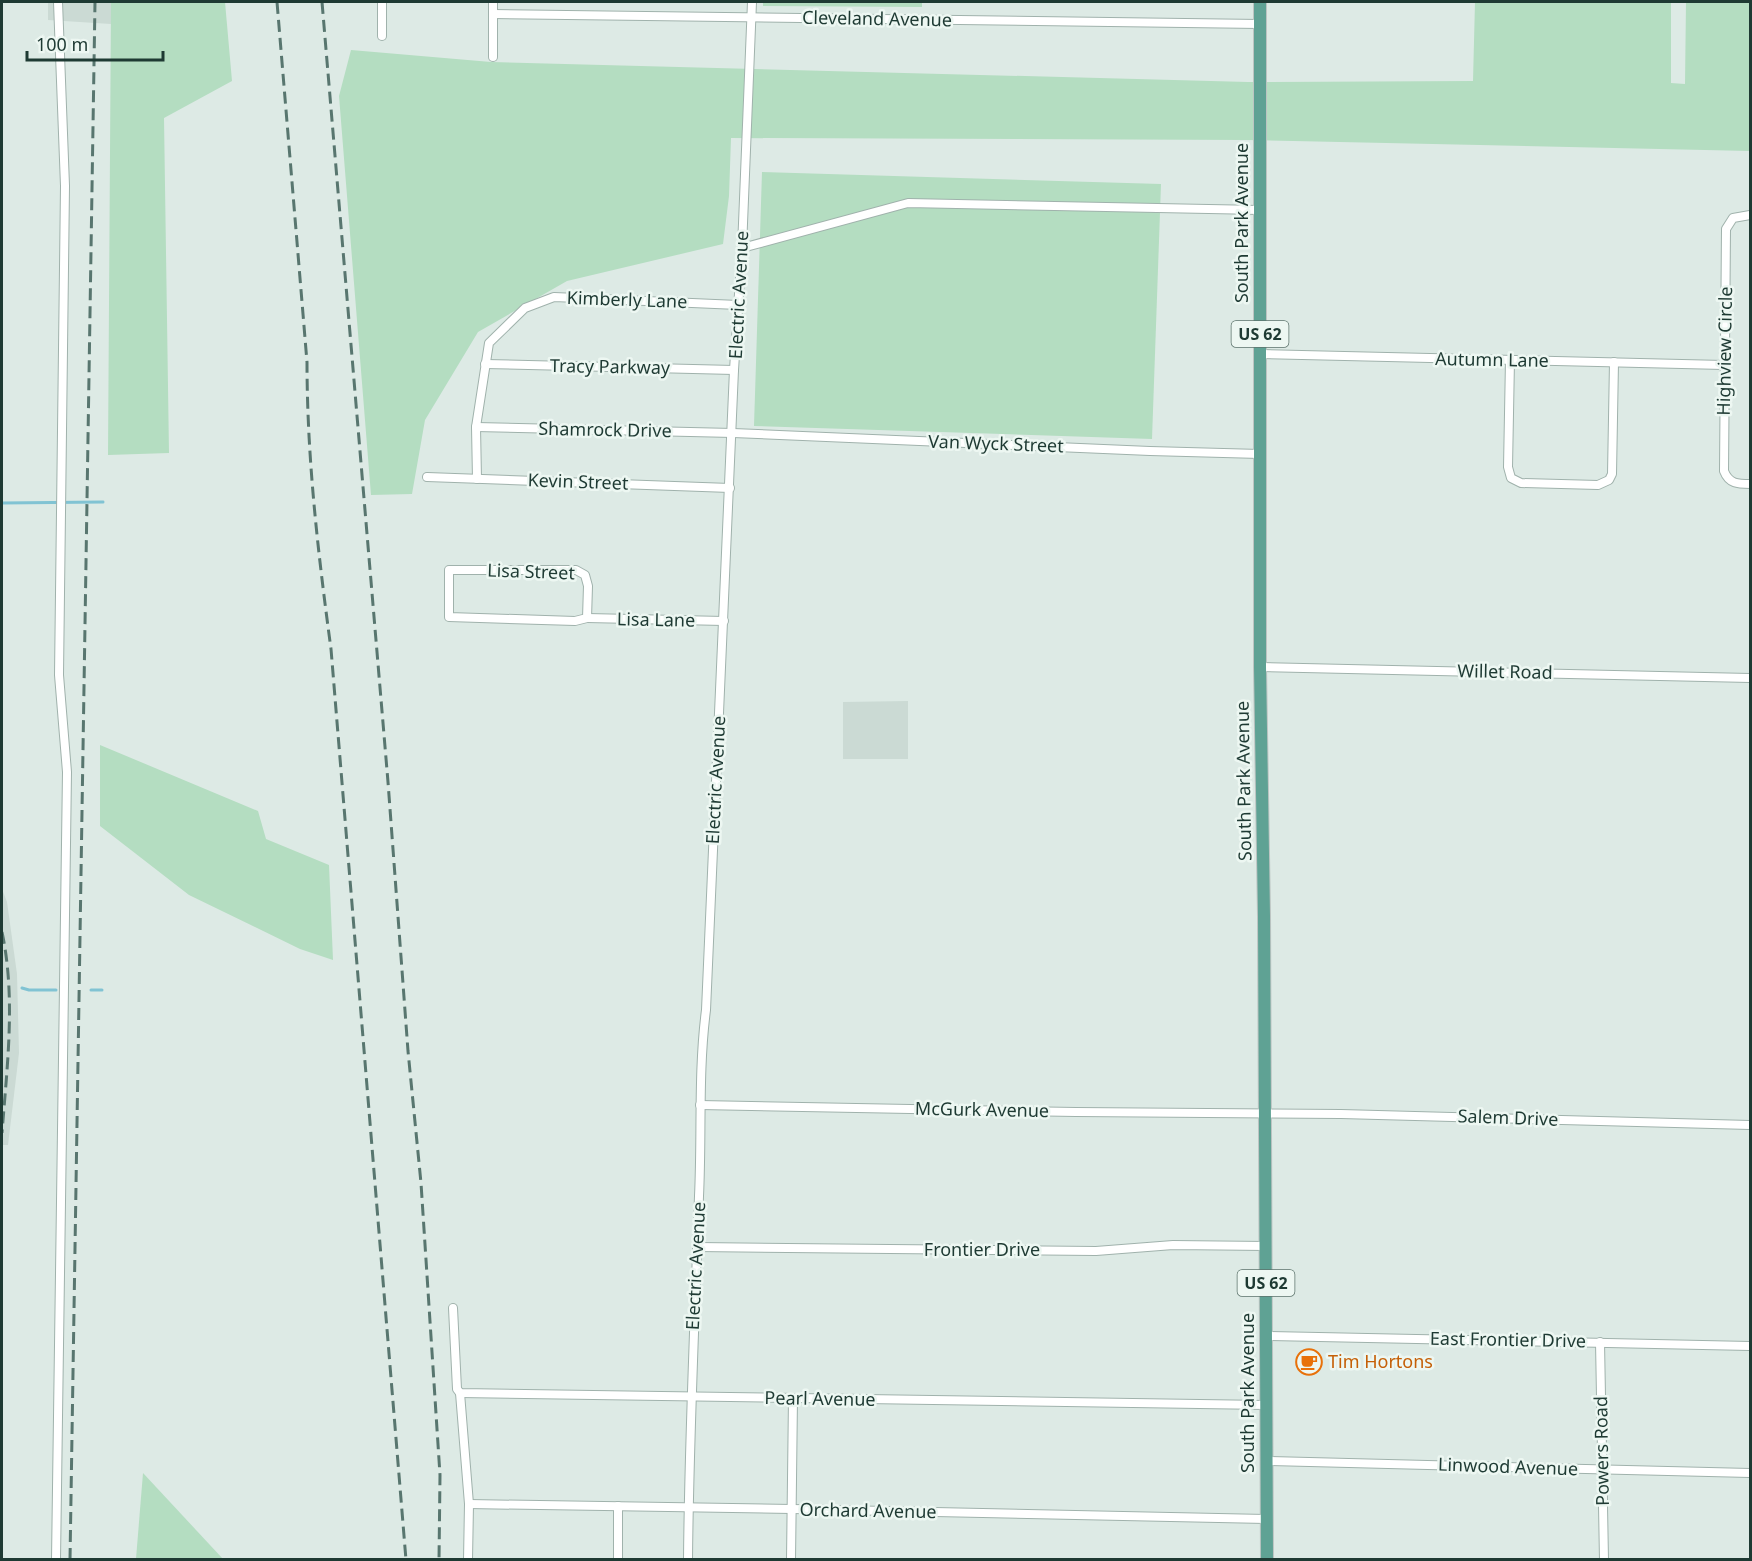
<svg xmlns="http://www.w3.org/2000/svg" width="1752" height="1561" viewBox="0 0 1752 1561" font-family="'Noto Sans',sans-serif">
  <style>
    .built { fill: #cbdad4 }
    .green { fill: #b4ddc1 }
    .lines { fill: none; stroke-linecap: round; stroke-linejoin: round }
    .stream { stroke: #81c3d3; stroke-width: 3 }
    .minor-casing { stroke: #a0b2ac; stroke-width: 10 }
    .primary-casing { stroke: #bcc4c2; stroke-width: 14 }
    .minor { stroke: #fff; stroke-width: 8 }
    .primary { stroke: #5fa294; stroke-width: 12 }
    .rail { stroke: #58766f; stroke-width: 3; stroke-dasharray: 12 6; stroke-linecap: butt }
    .labels { text-anchor: middle; stroke-width: 5; stroke-linejoin: round; paint-order: stroke }
    .shield { fill: #edf7f2; stroke: #5c736c; stroke-width: 1.5 }
    .shield-label { font-size: 16px; font-weight: bold; fill: #1e3a33 }
    .street-label { font-size: 18px; fill: #1e3a33; stroke: #edf7f2 }
    .food-label { font-size: 18px; fill: #c56008; stroke: #edf7f2; text-anchor: start }
  </style>
  <rect width="100%" height="100%" fill="#ddeae5"/>
  <g class="built">
    <polygon points="48,2 111,2 111,24 48,20"/>
    <polygon points="908,701 908,759 843,759 843,702"/>
    <polygon points="2,889 7,902 17,974 19,1053 8,1145 2,1145"/>
  </g>
  <g class="green">
    <polygon points="111,2 225,2 232,81 164,118 169,453 108,455"/>
    <polygon points="763,2 922,2 922,7 763,6"/>
    <polygon points="1475,2 1671,2 1671,83 1685,84 1686,2 1750,2 1750,151 1247,140 731,138 729,196 723,244 567,281 478,332 425,420 412,494 371,495 339,96 351,50 491,62 1248,82 1473,81"/>
    <polygon points="762,172 1161,184 1152,439 754,426"/>
    <polygon points="100,745 258,811 266,839 329,865 333,960 300,949 189,895 100,826"/>
    <polygon points="143,1473 223,1559 136,1559"/>
  </g>
  <g class="lines">
    <g class="stream">
      <polyline points="2,503 103,502"/>
      <polyline points="22,988 29,990 56,990"/>
      <polyline points="91,990 102,990"/>
    </g>
    <g class="minor-casing">
      <g id="minor">
        <polyline points="493,2 493,57"/>
        <polyline points="493,14 1260,24"/>
        <polyline points="382,36 382,2"/>
        <path d="M1750 215 1733 218 1726 229 1724 471C1729 484 1738 484 1750 484"/>
        <polyline points="742,248 908,203 1260,210"/>
        <polyline points="1260,354 1724,365"/>
        <polyline points="1510,360 1508,467 1511,478 1521,483 1598,485 1609,480 1612,474 1614,362"/>
        <polyline points="485,364 734,370"/>
        <polyline points="476,427 733,433 1150,451 1260,454"/>
        <polyline points="427,477 730,488"/>
        <polyline points="477,479 476,427 489,343 525,308 554,297 738,305"/>
        <polygon points="449,570 576,570 585,575 588,586 587,618 575,621 449,617"/>
        <polyline points="587,618 724,621"/>
        <polyline points="1260,667 1750,678"/>
        <polyline points="700,1105 1076,1112 1341,1114 1750,1125"/>
        <polyline points="697,1247 1096,1251 1173,1245 1266,1246"/>
        <polyline points="453,1308 457,1389 460,1393 1266,1405"/>
        <polyline points="1266,1336 1750,1346"/>
        <polyline points="1600,1342 1604,1560"/>
        <polyline points="460,1393 469,1504 468,1560"/>
        <polyline points="1266,1461 1750,1473"/>
        <polyline points="469,1504 792,1509 1266,1519"/>
        <polyline points="618,1506 618,1560"/>
        <polyline points="56,1560 67,772 59,675 65,186 58,2"/>
        <path d="M688 1560C689 1438 695 1317 699 1196 702 1134 698 1072 706 1010L734 370 742 248 752 2"/>
        <polyline points="791,1560 793,1398"/>
      </g>
    </g>
    <g class="primary-casing">
      <polyline id="primary" points="1260,2 1260,667 1264,916 1267,1560"/>
    </g>
    <use href="#minor" class="minor"/>
    <use href="#primary" class="primary"/>
    <g class="rail">
      <path d="M277 2 307 362C307 458 318 553 331 649L406 1560"/>
      <polyline points="322,2 388,782 408,1051 421,1183 440,1475 439,1560"/>
      <path d="M2 932C16 998 7 1066 2 1133"/>
      <polyline points="70,1560 95,2"/>
    </g>
  </g>
  <defs>
    <g id="cafe-ring" transform="scale(1.35)"><circle r="9.5" fill="#edf7f2" stroke="#e8710a" stroke-width="1.5"/><path d="M-5.5-4.5H6V0H3Q3 3.5 0 3.5H-2.5Q-5.5 3.5-5.5 0ZM3-3.2v2h1.7v-2ZM-6 4.5H4V6H-6Z" fill="#e8710a"/></g>
  </defs>
  <g fill-rule="evenodd">
    <use href="#cafe-ring" x="1309" y="1362"/>
  </g>
  <g class="labels">
    <g class="shield">
      <rect x="1231.5" y="321" width="57" height="26" rx="4.5"/>
      <rect x="1237.5" y="1270" width="57" height="26" rx="4.5"/>
    </g>
    <g class="shield-label">
      <text x="1260" y="340">US 62</text>
      <text x="1266" y="1289">US 62</text>
    </g>
    <g class="street-label">
      <text transform="translate(877 19) rotate(1)" y="6">Cleveland Avenue</text>
      <text transform="translate(1242 223) rotate(-90)" y="6">South Park Avenue</text>
      <text transform="translate(739 295) rotate(-87)" y="6">Electric Avenue</text>
      <text transform="translate(627 300) rotate(2)" y="6">Kimberly Lane</text>
      <text transform="translate(1725 351) rotate(-89)" y="6">Highview Circle</text>
      <text transform="translate(1492 360) rotate(1)" y="6">Autumn Lane</text>
      <text transform="translate(610 367) rotate(1)" y="6">Tracy Parkway</text>
      <text transform="translate(605 430) rotate(1)" y="6">Shamrock Drive</text>
      <text transform="translate(996 444) rotate(2)" y="6">Van Wyck Street</text>
      <text transform="translate(578 482) rotate(2)" y="6">Kevin Street</text>
      <text transform="translate(531 572) rotate(2)" y="6">Lisa Street</text>
      <text transform="translate(656 620) rotate(1)" y="6">Lisa Lane</text>
      <text transform="translate(1505 672) rotate(1)" y="6">Willet Road</text>
      <text transform="translate(716 780) rotate(-87)" y="6">Electric Avenue</text>
      <text transform="translate(1244 781) rotate(-91)" y="6">South Park Avenue</text>
      <text transform="translate(982 1110) rotate(1)" y="6">McGurk Avenue</text>
      <text transform="translate(1508 1118) rotate(2)" y="6">Salem Drive</text>
      <text x="982" y="1256">Frontier Drive</text>
      <text transform="translate(696 1266) rotate(-87)" y="6">Electric Avenue</text>
      <text transform="translate(1508 1340) rotate(1)" y="6">East Frontier Drive</text>
      <text transform="translate(1248 1393) rotate(-90)" y="6">South Park Avenue</text>
      <text transform="translate(820 1399) rotate(1)" y="6">Pearl Avenue</text>
      <text transform="translate(1602 1451) rotate(-91)" y="6">Powers Road</text>
      <text transform="translate(1508 1467) rotate(2)" y="6">Linwood Avenue</text>
      <text transform="translate(868 1511) rotate(1)" y="6">Orchard Avenue</text>
    </g>
    <g class="food-label">
      <text x="1328" y="1368">Tim Hortons</text>
    </g>
  </g>
  <rect width="1752" height="1561" fill="none" stroke="#1e3a33" stroke-width="6"/>
  <path d="M27 51v9h136v-9" fill="none" stroke="#1e3a33" stroke-width="3"/>
  <text x="36" y="51" font-size="18" fill="#1e3a33" stroke="#edf7f2" stroke-width="4.5" paint-order="stroke">100 m</text>
</svg>
